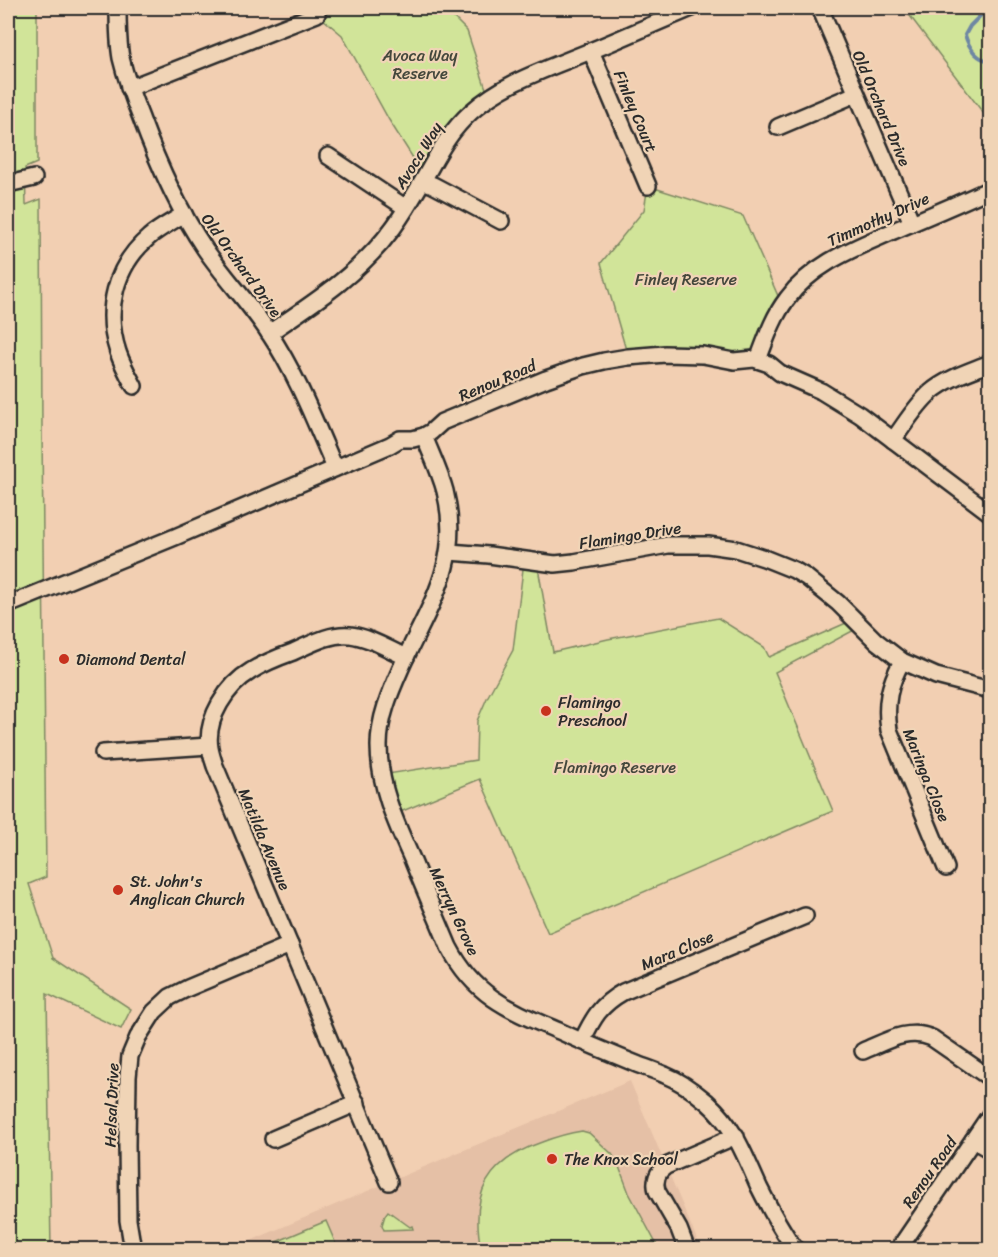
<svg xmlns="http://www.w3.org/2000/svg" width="998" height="1257" viewBox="0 0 998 1257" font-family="Sriracha,sans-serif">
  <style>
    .built { fill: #e5c0a6 }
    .green { fill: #d1e499; stroke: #7e8862; stroke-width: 1.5 }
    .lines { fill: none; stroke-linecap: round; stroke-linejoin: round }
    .stream { stroke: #6e87a3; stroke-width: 4 }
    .minor-casing { stroke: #2b2b2b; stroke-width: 20 }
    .minor { stroke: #f0d4b6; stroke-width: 15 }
    .poi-dot { fill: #c8321e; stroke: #f0d4b6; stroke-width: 2 }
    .labels { text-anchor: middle; stroke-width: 4.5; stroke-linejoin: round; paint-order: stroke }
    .park-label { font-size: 16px; fill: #44473c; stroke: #f0d4b6 }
    .street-label { font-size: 16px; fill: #2b2b2b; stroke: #f0d4b6 }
    .poi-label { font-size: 16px; fill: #2b2b2b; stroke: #f0d4b6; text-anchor: start }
  </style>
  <rect width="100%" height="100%" fill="#f2cfb2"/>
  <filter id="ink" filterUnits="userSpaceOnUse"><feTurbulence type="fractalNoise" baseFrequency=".0167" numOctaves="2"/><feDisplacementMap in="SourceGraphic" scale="12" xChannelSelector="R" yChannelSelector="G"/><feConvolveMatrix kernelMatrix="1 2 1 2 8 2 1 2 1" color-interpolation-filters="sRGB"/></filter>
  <g filter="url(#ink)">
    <polygon class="built" points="630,1081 701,1249 229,1250 457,1153"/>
    <g class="green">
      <polygon points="8,8 37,8 37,163 25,168 26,205 41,199 42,430 46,877 29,884 53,958 131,1009 121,1029 47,994 51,1250 8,1249"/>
      <polygon points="330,8 444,8 467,31 489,98 425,177 389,120 342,35 317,14"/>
      <polygon points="904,8 990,8 990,122"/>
      <polygon points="648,186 743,216 782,305 758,360 628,357 601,263 644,210"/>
      <polygon points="524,561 537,562 553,652 608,639 718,618 764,647 769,657 853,620 860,627 775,672 833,811 548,933 480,779 393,815 381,775 476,760 477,721 487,698 513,650"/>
      <path d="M582 1131 589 1133 612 1154 618 1164 629 1193 659 1249H481C470 1193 487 1161 542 1142 555 1137 569 1133 582 1131Z"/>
      <polygon points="388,1211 410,1227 412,1226 413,1229 384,1230 382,1225 385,1215"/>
      <polygon points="326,1221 338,1249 271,1249 269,1245"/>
    </g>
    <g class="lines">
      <path class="stream" d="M988 8 970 26 965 35C969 48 976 59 990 61"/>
      <g class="minor-casing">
        <g id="minor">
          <path d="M118 8C118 24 118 41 121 58 126 79 133 98 141 118 158 164 178 209 205 249 225 278 250 304 269 333 297 375 315 422 335 468"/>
          <polyline points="820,8 912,223"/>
          <polyline points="591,51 648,186"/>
          <polyline points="129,88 317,14"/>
          <polyline points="778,127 856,94"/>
          <polyline points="328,156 406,208"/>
          <polyline points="423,181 433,185 501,221"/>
          <polyline points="8,184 34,178"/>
          <path d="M269 333C315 302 360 273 393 228 404 213 413 197 422 182 438 155 447 134 471 112 504 82 547 69 588 52 623 38 657 22 692 8"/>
          <path d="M758 360C766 339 773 317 787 299 814 262 858 247 898 229 929 216 960 203 990 189"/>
          <path d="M134 386C128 375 122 364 118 352 104 310 115 266 149 237 159 228 172 222 184 214"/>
          <path d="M424 436C431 454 440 472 445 491 463 562 428 607 401 668 390 693 379 718 379 746 379 787 396 823 412 859 424 889 437 918 449 947 475 997 510 1010 559 1031 585 1043 612 1054 639 1065 647 1068 656 1071 665 1075 680 1081 694 1091 707 1102 735 1127 744 1154 759 1187 770 1209 781 1230 796 1250"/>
          <path d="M893 440C905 424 916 405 931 392 947 378 971 371 990 363"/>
          <polyline points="449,552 489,555 555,564 574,562 668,545 708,545 736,549 764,558 794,570 806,577 838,603 876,641 902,661 936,676 990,690"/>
          <polyline points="8,605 175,537 390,445 400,439 413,439 424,436 431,432 442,422 546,379 583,366 604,361 628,357 665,354 703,355 734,361 754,359 769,364 780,373 821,391 860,415 990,513"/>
          <path d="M902 661C889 685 885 703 889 730L946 868"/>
          <polyline points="103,753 209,746"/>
          <path d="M582 1041C593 1018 600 1005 623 992L805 916"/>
          <path d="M863 1051C885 1042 908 1027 932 1038L990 1078"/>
          <polyline points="273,1139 357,1103"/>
          <polyline points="973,1140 990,1150"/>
          <path d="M389 1182 215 766C213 760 211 754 210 748 205 719 227 685 251 671 264 663 279 657 293 652 311 644 330 633 350 635 369 637 388 649 406 657"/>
          <polyline points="133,1250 128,1220 127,1145 128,1077 130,1056 138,1037 154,1012 170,997 188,988 290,945"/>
          <path d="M687 1250 679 1229 657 1191C654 1181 657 1172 666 1166L736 1136"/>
          <polyline points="898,1250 990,1115"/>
        </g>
      </g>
      <use href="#minor" class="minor"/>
    </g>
  </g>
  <g class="poi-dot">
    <circle cx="64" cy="659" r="6"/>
    <circle cx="546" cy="711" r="6"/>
    <circle cx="118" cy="890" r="6"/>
    <circle cx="552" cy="1159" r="6"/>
  </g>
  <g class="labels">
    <g class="park-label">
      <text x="420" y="61">Avoca Way<tspan x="420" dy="18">Reserve</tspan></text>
      <text x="686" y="285">Finley Reserve</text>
      <text x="615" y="773">Flamingo Reserve</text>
    </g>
    <g class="street-label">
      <text transform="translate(882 108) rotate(67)" y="6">Old Orchard Drive</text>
      <text transform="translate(636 111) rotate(67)" y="6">Finley Court</text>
      <text transform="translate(418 155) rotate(-58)" y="6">Avoca Way</text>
      <text transform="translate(878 219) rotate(-24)" y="6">Timmothy Drive</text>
      <text transform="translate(242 265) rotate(54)" y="6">Old Orchard Drive</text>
      <text transform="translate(497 380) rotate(-23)" y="6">Renou Road</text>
      <text transform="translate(630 535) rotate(-9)" y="6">Flamingo Drive</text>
      <text transform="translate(927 775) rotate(68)" y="6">Maringa Close</text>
      <text transform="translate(265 839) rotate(67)" y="6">Matilda Avenue</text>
      <text transform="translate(455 911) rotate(65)" y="6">Merryn Grove</text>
      <text transform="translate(677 950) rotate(-23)" y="6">Mara Close</text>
      <text transform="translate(111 1105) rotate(-88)" y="6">Helsal Drive</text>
      <text transform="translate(929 1172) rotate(-55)" y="6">Renou Road</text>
    </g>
    <g class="poi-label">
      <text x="76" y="665">Diamond Dental</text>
      <text x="558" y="708">Flamingo<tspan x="558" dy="18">Preschool</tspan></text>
      <text x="130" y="887">St. John's<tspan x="130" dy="18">Anglican Church</tspan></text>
      <text x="564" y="1165">The Knox School</text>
    </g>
  </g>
  <rect width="998" height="1257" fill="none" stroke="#f0d4b6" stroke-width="30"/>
  <rect x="15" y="15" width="968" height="1227" fill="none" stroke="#2b2b2b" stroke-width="2" filter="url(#ink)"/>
</svg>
